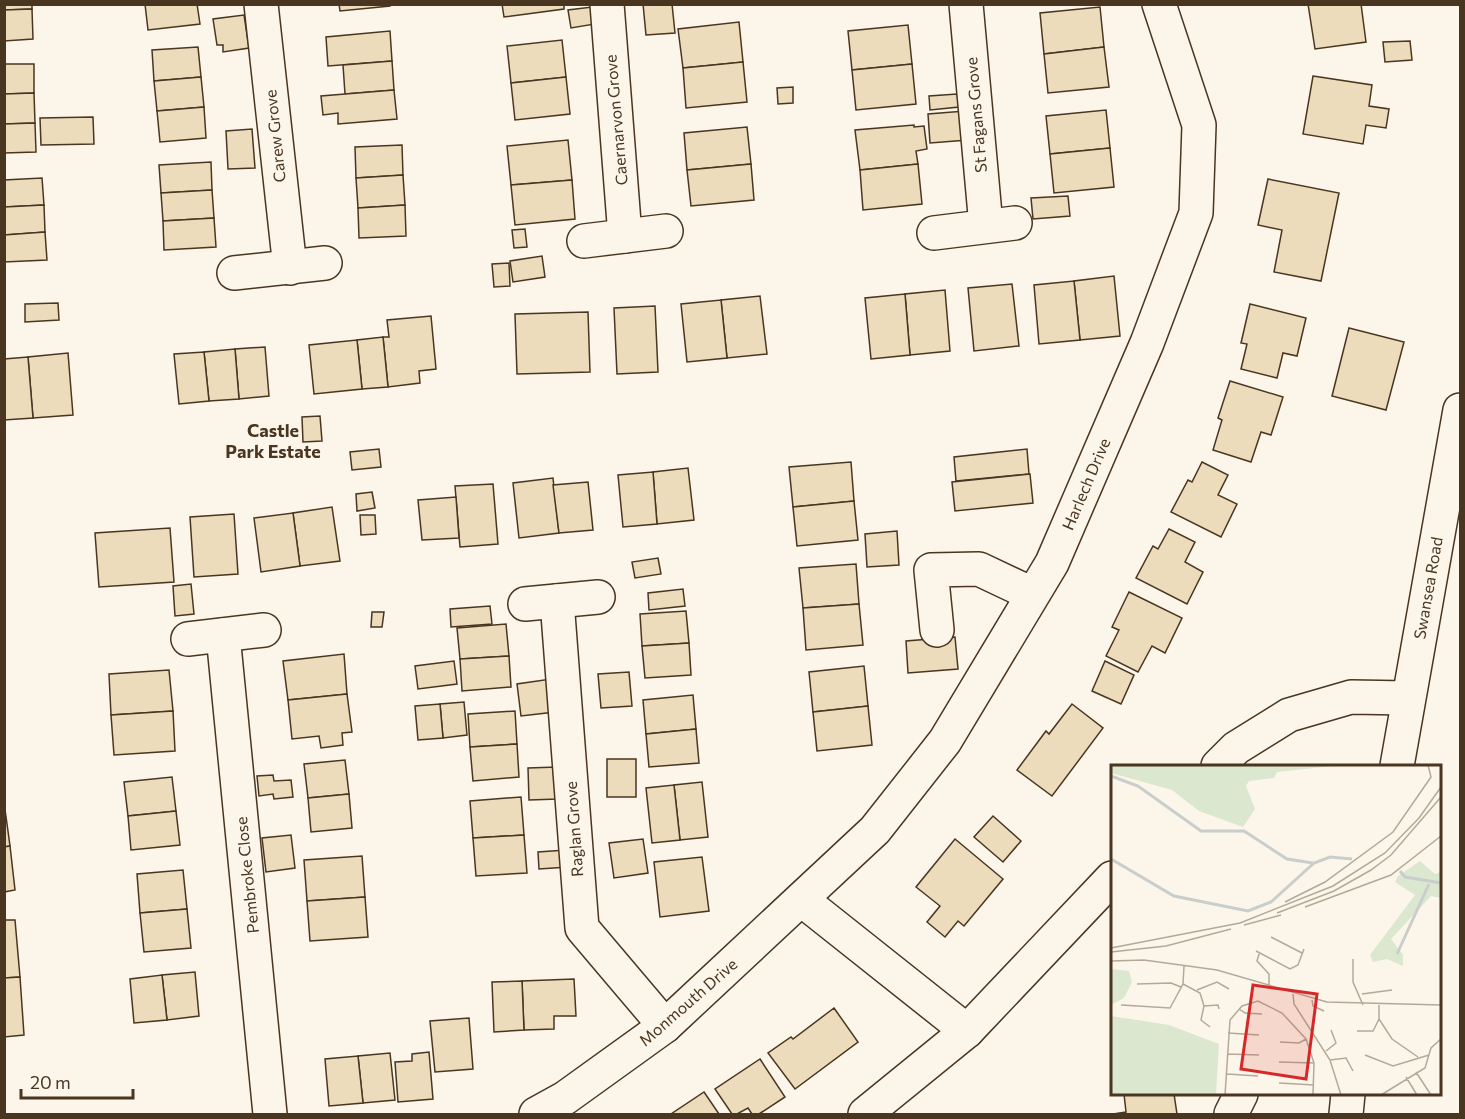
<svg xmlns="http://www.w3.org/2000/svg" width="1465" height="1119" viewBox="0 0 1465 1119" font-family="Commissioner,sans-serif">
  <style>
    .building { fill: #ecdcbc; stroke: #4a3520; stroke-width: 1.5 }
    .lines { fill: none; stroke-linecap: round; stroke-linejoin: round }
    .minor-casing { stroke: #4a3520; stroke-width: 36 }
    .tertiary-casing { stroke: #4a3520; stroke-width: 36 }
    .minor { stroke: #fbf6e9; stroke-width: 33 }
    .tertiary { stroke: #fbf6e9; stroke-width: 33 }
    .labels { text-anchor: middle; stroke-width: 4.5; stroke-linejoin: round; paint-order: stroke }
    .street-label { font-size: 16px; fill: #4a3520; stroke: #fbf6e9 }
    .neighbourhood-label { font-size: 18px; font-weight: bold; fill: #4a3520; stroke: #fbf6e9 }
    .inset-river { fill: none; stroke: #c9cecd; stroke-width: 3 }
    .inset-road { fill: none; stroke: #b4a999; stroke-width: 1.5 }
    .view { fill: #d62828; fill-opacity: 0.15; stroke: #d62828; stroke-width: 3 }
    .inset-edge { fill: none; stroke: #4a3520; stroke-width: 3 }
  </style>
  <rect width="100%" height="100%" fill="#fbf6e9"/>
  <g class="building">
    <polygon points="4,4 32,4 32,9 4,10"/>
    <polygon points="145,4 197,4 200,24 148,30"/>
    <polygon points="339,4 390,4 390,6 340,11"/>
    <polygon points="502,4 564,4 564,9 504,17"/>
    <polygon points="643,4 672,4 675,33 646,35"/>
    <polygon points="1308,4 1361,4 1366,42 1315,49"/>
    <polygon points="592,7 595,24 571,28 568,10"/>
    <polygon points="1100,7 1104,47 1044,54 1040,13"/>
    <polygon points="32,9 33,39 4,41 4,10"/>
    <polygon points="244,15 249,48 223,52 223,45 217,45 213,19"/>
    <polygon points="739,22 743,62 683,68 678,29"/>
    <polygon points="908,25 912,64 852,70 848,31"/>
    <polygon points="390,31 392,61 328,66 326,37"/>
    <polygon points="562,40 566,77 511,83 507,46"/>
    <polygon points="1410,41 1412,60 1385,62 1383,42"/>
    <polygon points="198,47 201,77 154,81 152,50"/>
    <polygon points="1104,47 1109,87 1048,93 1044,54"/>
    <polygon points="392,61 394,90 345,94 343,65"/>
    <polygon points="743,62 747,102 686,108 683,68"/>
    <polygon points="4,64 34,64 34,93 4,94"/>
    <polygon points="912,64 916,104 856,110 852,70"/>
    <polygon points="1313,76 1372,85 1369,106 1389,109 1386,128 1366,125 1363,144 1303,134"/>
    <polygon points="201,77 204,107 157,111 154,81"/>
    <polygon points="566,77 570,114 515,120 511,83"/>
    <polygon points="793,87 793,103 778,104 777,88"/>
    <polygon points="394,90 397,119 338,124 338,113 323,115 321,96"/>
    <polygon points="34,93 35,123 4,124 4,94"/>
    <polygon points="957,94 959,107 930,110 929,96"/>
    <polygon points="204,107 206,138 160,142 157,111"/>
    <polygon points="1106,110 1110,148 1050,154 1046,116"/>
    <polygon points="965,111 968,140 930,143 928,114"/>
    <polygon points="93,117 94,144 41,145 40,118"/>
    <polygon points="35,123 36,152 4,153 4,124"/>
    <polygon points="914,125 914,127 924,126 927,149 916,151 918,164 860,170 855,130"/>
    <polygon points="747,127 751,164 687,170 684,133"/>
    <polygon points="252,129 255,168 228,169 226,131"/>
    <polygon points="568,140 572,180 511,185 507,146"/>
    <polygon points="402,145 403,175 356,178 355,147"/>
    <polygon points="1110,148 1114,187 1054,193 1050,154"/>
    <polygon points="211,162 212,190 161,193 159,165"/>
    <polygon points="751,164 754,200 691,206 687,170"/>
    <polygon points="918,164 922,204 863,210 860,170"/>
    <polygon points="403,175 405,205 358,208 356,178"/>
    <polygon points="42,178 44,205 4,207 4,180"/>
    <polygon points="1268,179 1339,193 1321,281 1274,272 1282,230 1258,225"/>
    <polygon points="572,180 575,219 515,225 511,185"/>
    <polygon points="212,190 214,218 163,221 161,193"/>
    <polygon points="1068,196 1070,216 1033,219 1031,198"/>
    <polygon points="44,205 45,232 4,235 4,207"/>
    <polygon points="405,205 406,236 359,238 358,208"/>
    <polygon points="214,218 216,247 164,250 163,221"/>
    <polygon points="525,229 527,247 514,248 512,230"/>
    <polygon points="45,232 47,260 4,262 4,235"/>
    <polygon points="542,256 545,277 513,282 510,261"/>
    <polygon points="509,263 510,286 494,287 492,264"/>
    <polygon points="1114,276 1120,336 1080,340 1074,281"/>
    <polygon points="1074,281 1080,340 1039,344 1034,285"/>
    <polygon points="1012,284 1019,346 974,351 968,288"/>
    <polygon points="945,290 950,351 910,355 905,294"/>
    <polygon points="905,294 910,355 871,359 865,298"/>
    <polygon points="760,296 767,354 727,358 721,300"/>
    <polygon points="721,300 727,358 687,362 681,304"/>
    <polygon points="58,303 59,320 25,322 25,304"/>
    <polygon points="1250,304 1306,318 1297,356 1283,353 1277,378 1241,369 1247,344 1241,343"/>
    <polygon points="655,306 658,372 617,374 614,308"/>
    <polygon points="588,312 590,372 517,374 515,314"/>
    <polygon points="431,316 436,369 419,371 420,383 388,387 383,337 389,337 387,320"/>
    <polygon points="1349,328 1404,342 1386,410 1332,396"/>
    <polygon points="383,337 388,387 362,389 357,340"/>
    <polygon points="357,340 362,389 314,394 309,345"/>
    <polygon points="265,347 269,396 239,399 235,349"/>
    <polygon points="235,349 239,399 209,401 204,352"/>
    <polygon points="204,352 209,401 179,404 174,354"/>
    <polygon points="68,353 73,415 33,418 28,357"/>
    <polygon points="28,357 33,418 4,420 4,359"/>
    <polygon points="1230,381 1283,397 1271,435 1261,432 1251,462 1213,450 1222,420 1218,418"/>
    <polygon points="320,416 322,441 303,442 302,417"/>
    <polygon points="379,449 381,467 352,470 350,452"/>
    <polygon points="1027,449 1029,474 956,481 954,457"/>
    <polygon points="851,462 854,501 793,507 789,467"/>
    <polygon points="1202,462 1228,475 1218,495 1237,504 1221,537 1171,512 1188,480 1192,482"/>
    <polygon points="688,468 694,520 657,524 653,472"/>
    <polygon points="653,472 657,524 623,527 618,475"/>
    <polygon points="1030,474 1033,503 955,511 952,482"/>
    <polygon points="553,478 559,533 519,538 513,483"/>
    <polygon points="588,482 593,530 559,533 553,485"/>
    <polygon points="493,484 498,544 460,547 455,486"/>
    <polygon points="372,492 375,508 357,511 356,494"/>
    <polygon points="456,497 459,538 422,540 418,500"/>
    <polygon points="854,501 858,540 797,546 793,507"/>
    <polygon points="332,507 340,561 300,566 293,513"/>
    <polygon points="293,513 300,566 261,572 254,518"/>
    <polygon points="234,514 238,574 194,577 190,517"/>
    <polygon points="360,515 375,515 376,534 361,535"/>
    <polygon points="170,528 174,582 99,587 95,533"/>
    <polygon points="1169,529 1195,542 1185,562 1203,572 1187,604 1136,578 1153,546 1158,549"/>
    <polygon points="897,531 899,565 867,567 865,534"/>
    <polygon points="658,558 661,574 635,578 632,562"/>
    <polygon points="856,564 859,604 803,608 799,568"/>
    <polygon points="191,584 194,614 175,616 173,586"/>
    <polygon points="683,589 685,606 649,610 648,593"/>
    <polygon points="1129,592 1182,618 1165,653 1152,646 1138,672 1106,656 1119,630 1112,627"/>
    <polygon points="859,604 863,645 806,650 803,608"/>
    <polygon points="490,606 492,624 451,627 450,609"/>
    <polygon points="686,611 689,643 642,646 640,614"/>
    <polygon points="372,612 384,612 382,627 371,627"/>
    <polygon points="506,624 509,656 460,659 457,628"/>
    <polygon points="955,637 958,669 908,673 906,641"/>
    <polygon points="689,643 691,675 645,678 642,646"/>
    <polygon points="344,654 347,694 288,700 283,661"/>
    <polygon points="509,656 511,687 462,691 460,659"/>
    <polygon points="454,661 457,684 418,689 415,666"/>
    <polygon points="1105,661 1134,675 1121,704 1092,691"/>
    <polygon points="864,666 868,706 813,712 809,672"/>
    <polygon points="169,670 173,711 111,715 109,674"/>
    <polygon points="629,672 632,706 601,708 598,674"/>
    <polygon points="551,679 555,712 521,716 517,684"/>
    <polygon points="347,694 352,732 342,733 343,745 321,748 319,736 292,739 288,700"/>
    <polygon points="693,695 696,729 646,734 643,700"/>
    <polygon points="464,702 467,735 443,738 440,704"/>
    <polygon points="440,704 443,738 418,740 415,706"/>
    <polygon points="1072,704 1103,728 1052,796 1017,770 1046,731 1049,734"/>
    <polygon points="868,706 872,745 817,751 813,712"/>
    <polygon points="173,711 175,751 114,755 111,715"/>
    <polygon points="515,711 517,744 470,747 468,714"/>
    <polygon points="696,729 699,763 649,767 646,734"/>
    <polygon points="517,744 519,777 473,781 470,747"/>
    <rect x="607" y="759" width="29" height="38"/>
    <polygon points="345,760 349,794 308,798 304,764"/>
    <polygon points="557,767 558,799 529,800 528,768"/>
    <polygon points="273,775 274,781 291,780 293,797 274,799 273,794 259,796 257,776"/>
    <polygon points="172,777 176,811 128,816 124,782"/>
    <polygon points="702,782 708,837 680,840 674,785"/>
    <polygon points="674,785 680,840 652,843 646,788"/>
    <polygon points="349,794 352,828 311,832 308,798"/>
    <polygon points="521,797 524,835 473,838 470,801"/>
    <polygon points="4,802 10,846 4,847"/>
    <polygon points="176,811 180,845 131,850 128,816"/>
    <polygon points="993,816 1021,841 1003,862 974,837"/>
    <polygon points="291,835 295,868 266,872 262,838"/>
    <polygon points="524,835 527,873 476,876 473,838"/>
    <polygon points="643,839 648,873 614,878 609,843"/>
    <polygon points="955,839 1003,879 964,926 958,921 945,937 927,922 940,906 916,887"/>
    <polygon points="10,846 15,890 4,892 4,847"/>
    <polygon points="566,850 568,867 539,869 538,852"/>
    <polygon points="362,856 365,897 307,901 304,860"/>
    <polygon points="702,857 709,911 660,917 654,862"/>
    <polygon points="183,870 187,909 140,913 137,874"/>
    <polygon points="365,897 368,937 310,941 307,901"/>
    <polygon points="187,909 191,948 144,952 140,913"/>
    <polygon points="4,920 15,920 20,977 4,978"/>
    <polygon points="195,972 199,1016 167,1020 162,975"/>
    <polygon points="162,975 167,1020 134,1023 130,979"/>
    <polygon points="20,977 24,1035 4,1037 4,978"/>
    <polygon points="574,979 576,1016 554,1016 554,1029 524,1030 522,981"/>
    <polygon points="522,981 524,1030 494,1032 492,982"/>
    <polygon points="834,1008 858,1042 795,1089 768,1053 791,1037 793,1039"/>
    <polygon points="469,1018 473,1069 435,1072 430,1021"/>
    <polygon points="429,1052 433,1099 398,1102 395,1062 412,1061 412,1054"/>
    <polygon points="390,1053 395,1100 363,1103 358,1056"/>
    <polygon points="358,1056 363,1103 329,1106 325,1059"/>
    <polygon points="760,1059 785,1097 759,1114 752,1114 748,1108 737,1114 732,1114 715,1089"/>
    <polygon points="704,1092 719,1114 671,1114"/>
    <polygon points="1124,1094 1174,1094 1177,1114 1181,1114 1113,1114 1126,1112"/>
  </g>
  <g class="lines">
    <g class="minor-casing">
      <g id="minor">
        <polyline points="261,4 290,268"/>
        <polyline points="607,4 625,236"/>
        <polyline points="966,4 986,226"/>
        <polyline points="934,233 1015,223"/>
        <polyline points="584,241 666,231"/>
        <polyline points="234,273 325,263"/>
        <polyline points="557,601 582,928 665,1026"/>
        <polyline points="525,604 598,597"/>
        <polyline points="937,630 931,570 979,569 1032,594"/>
        <polyline points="223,635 270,1114"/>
        <polyline points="188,639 264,630"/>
        <polyline points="1218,766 1236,748 1289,715 1351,697 1408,698"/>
        <polyline points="802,900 967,1031"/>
        <polyline points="536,1114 565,1098 665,1026 875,830 945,741 1052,563 1147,343 1196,213 1199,125 1159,4"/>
        <polyline points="865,1114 967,1031 1112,878"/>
        <polyline points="1231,1114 1241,1094"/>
      </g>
    </g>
    <g class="tertiary-casing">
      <g id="tertiary">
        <polyline points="1397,766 1460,410"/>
        <polyline points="1346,1114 1348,1094"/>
      </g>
    </g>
    <use href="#minor" class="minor"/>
    <use href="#tertiary" class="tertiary"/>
  </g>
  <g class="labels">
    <g class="street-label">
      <text transform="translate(976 115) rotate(-95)" y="6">St Fagans Grove</text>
      <text transform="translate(616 120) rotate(-95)" y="6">Caernarvon Grove</text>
      <text transform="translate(275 136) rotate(-96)" y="6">Carew Grove</text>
      <text transform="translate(1086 484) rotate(-67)" y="6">Harlech Drive</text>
      <text transform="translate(1428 588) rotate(-80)" y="6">Swansea Road</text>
      <text transform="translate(574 829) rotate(-94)" y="6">Raglan Grove</text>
      <text transform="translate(247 875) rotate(-96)" y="6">Pembroke Close</text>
      <text transform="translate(688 1002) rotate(-41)" y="6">Monmouth Drive</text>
    </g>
    <g class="neighbourhood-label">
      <text x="273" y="437">Castle<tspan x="273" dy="21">Park Estate</tspan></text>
    </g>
  </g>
  <g transform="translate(1111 765)">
    <rect width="330" height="330" fill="#fbf6e9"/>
    <path d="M0 0H231L166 7 163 13 138 16 135 21 144 44 132 62 88 46 61 25 0 8ZM0 204 18 206 21 217 13 233 0 240ZM0 251 58 260 108 279 105 330H0Z" fill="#dce7d0"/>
    <path d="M309 96 324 109 330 107V133L320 131 280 174 292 190V201L276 194 262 197 259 190 304 130 284 117 287 111Z" fill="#dce7d0"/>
    <path class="inset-river" d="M0 11 27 21 90 66H133L176 94 202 98M0 94 63 131 137 146 160 137 203 98 219 92 241 94M289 106 294 112 330 118M286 189 318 119"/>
    <path class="inset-road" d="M174 137 214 117 282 67 320 12 317 0M194 142 280 110 330 71M166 148 223 126 260 105 280 90 330 32M133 160 170 150M160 172 191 188M0 183 129 158 222 121 274 88 308 53 330 22M145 186 179 204 187 200 193 184M0 187 55 181 120 164M148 189 146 196 158 209V221M242 194V217L252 240M0 196 33 195 106 205 216 237 330 240M26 219 60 218 70 222M72 219 89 228 93 241 90 255 99 262M86 225 106 217 118 224M182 229 183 239 219 295 230 330M251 229 281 225M201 235 202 241 213 246M10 240 59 243 72 219 73 201M93 241 107 240 108 244M128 244 134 248 151 249M268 254 281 274 307 292M246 266H262L268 254V240M117 268 148 270M169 277 188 278 195 274M215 286 225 278 220 265M117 289 148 290M254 290 282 301 318 290M219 295 235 293 242 306M168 297 203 298M305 307 320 330M116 309 147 311M295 312 306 330M168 318 203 320M114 330 119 255 131 241 147 236 171 248 195 274 203 298 202 330M270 330 314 303 320 283 330 274"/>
    <path class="view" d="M142 220 206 229 195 314 130 304Z"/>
    <rect width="330" height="330" class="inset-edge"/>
  </g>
  <rect width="1465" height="1119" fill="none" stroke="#4a3520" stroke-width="12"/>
  <path d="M21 1089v9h112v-9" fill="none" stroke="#4a3520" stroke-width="3"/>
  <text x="30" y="1089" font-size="18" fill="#4a3520" stroke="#fbf6e9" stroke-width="4.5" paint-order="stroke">20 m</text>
</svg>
